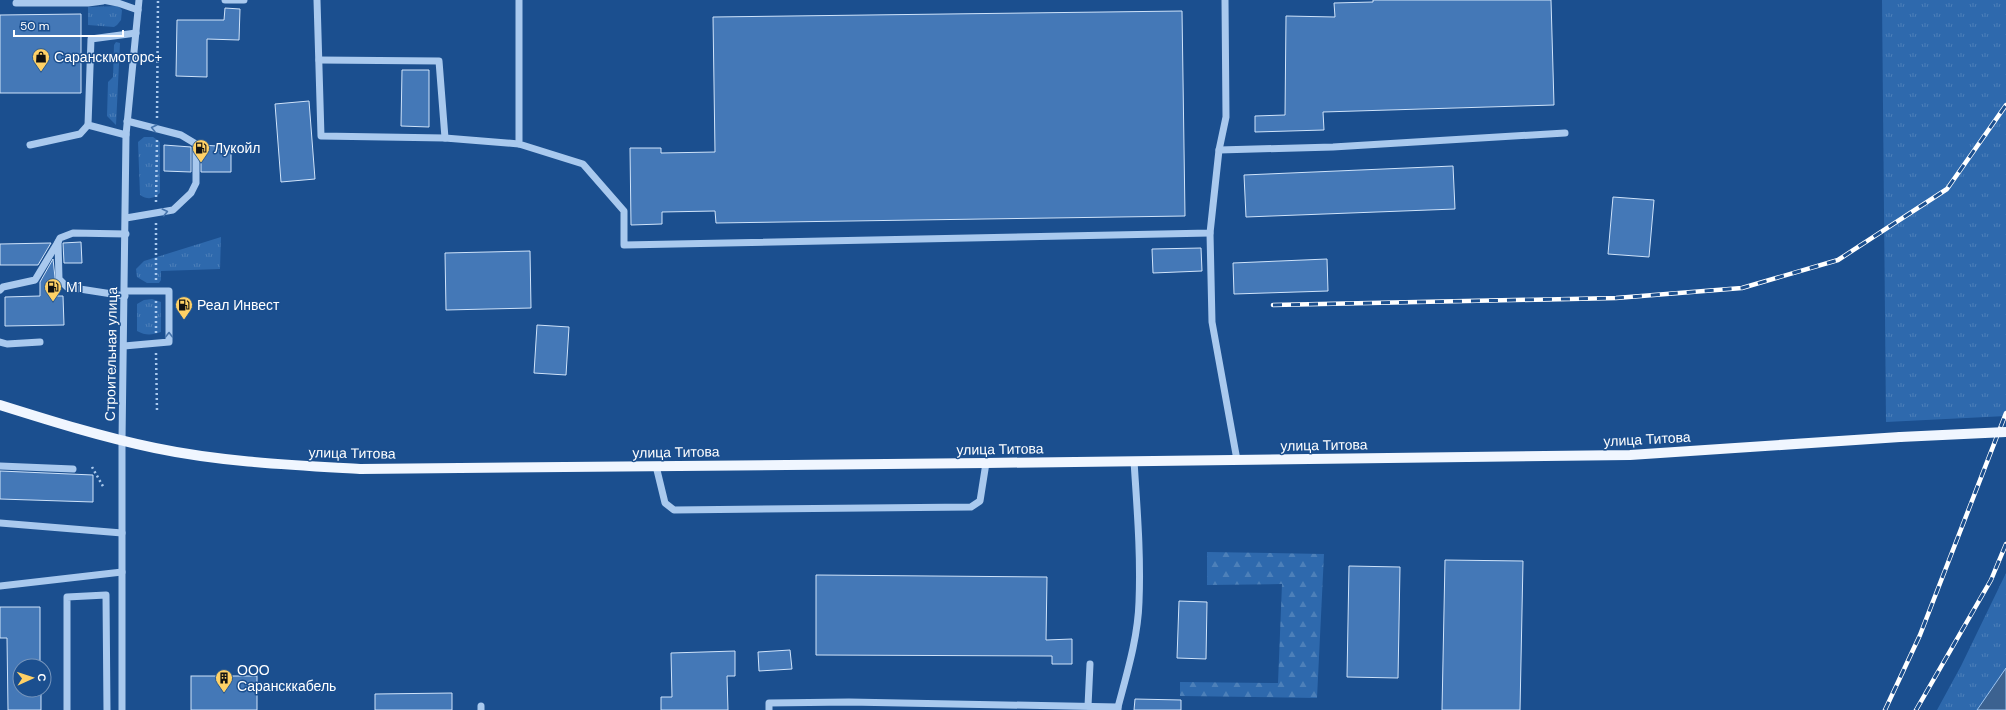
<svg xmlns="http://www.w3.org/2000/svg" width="2006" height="710" viewBox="0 0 2006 710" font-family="'DM Sans',sans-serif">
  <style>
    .grass { fill: url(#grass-tufts) }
    .forest { fill: url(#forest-firs) }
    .water { fill: #3c6290; stroke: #9cc4f0 }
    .building { fill: #4478b7; stroke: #cfe3fa }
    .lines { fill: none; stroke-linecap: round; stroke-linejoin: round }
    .path { stroke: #a9c9ee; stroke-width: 2.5; stroke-dasharray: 2 3; stroke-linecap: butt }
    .minor { stroke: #a9c9ee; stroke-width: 7 }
    .major { stroke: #f0f6ff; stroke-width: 10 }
    .rail-casing { stroke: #fff; stroke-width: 4.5 }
    .rail { stroke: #1b4f8f; stroke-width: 3; stroke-dasharray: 9; stroke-linecap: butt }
    .major-bridge { stroke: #f0f6ff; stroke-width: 10 }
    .oneway { stroke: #4674ac }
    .labels { text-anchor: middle; stroke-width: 3; stroke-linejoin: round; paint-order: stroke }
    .poi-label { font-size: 14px; fill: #fff; stroke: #1b4f8f; text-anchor: start }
    .street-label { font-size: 14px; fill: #fff; stroke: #1b4f8f }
  </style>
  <defs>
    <pattern id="grass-tufts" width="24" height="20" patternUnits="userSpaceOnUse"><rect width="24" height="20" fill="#2e69ad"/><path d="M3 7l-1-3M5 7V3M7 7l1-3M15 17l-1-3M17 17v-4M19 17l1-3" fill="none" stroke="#4d80b9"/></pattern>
    <pattern id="forest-firs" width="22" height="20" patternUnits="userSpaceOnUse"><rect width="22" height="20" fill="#2e69ad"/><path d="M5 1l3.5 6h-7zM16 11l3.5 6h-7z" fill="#4d80b9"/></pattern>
  </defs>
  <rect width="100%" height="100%" fill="#1b4f8f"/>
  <g class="grass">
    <polygon points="1882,0 2006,0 2006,416 1886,422"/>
    <polygon points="118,6 122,10 121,20 117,25 114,27 88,25 88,7"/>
    <polygon points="116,42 120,43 116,125 107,116 108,82 113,77 114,45"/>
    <path d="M144 137H153L160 142V193C153 199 148 200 140 195L138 142Z"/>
    <polygon points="221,237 220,269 161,271 161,280 159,283 147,283 137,277 136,269 144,261"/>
    <path d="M152 299 161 302V332C152 335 146 336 137 331V304L144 300Z"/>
    <polygon points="2006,573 2006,668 1977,710 1937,710 1961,666"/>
  </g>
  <polygon class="forest" points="1207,552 1324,554 1317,698 1180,696 1180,682 1278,683 1282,584 1207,585"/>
  <polygon class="water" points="2006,668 2006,710 1977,710"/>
  <g class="building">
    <polygon points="1373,0 1551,0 1554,105 1323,112 1324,130 1255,132 1255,116 1285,115 1286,16 1335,17 1334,3 1373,2"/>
    <polygon points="225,8 240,9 239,40 207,39 207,77 176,76 177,20 224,20"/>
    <polygon points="1182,11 1185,216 716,223 715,211 662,212 662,224 631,225 630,148 661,148 661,153 715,152 713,17"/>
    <polygon points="81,14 81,93 0,93 0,15"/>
    <polygon points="402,70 429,70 429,127 401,126"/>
    <polygon points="309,101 315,179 281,182 275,104"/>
    <polygon points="164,145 191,147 191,172 164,171"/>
    <polygon points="201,145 217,146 217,149 231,149 231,172 201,172"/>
    <polygon points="1453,166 1455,209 1246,217 1244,175"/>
    <polygon points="1613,197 1654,200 1649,257 1608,254"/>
    <polygon points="81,242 82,263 64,263 63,243"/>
    <polygon points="51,243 38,265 0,265 0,244"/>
    <polygon points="1201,248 1202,271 1153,273 1152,249"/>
    <polygon points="530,251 531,308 446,310 445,253"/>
    <polygon points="53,259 57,296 63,296 64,325 5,326 5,297 40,296 40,282"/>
    <polygon points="1327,259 1328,291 1234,294 1233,263"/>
    <polygon points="537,325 569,327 566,375 534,373"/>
    <polygon points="0,471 93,475 93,502 0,499"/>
    <polygon points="1445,560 1523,561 1520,710 1442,710"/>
    <polygon points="1349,566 1400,567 1398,678 1347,677"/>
    <polygon points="816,575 1047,577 1046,640 1072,639 1072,664 1052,664 1052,656 816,655"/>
    <polygon points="1179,601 1207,602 1206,659 1177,658"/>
    <polygon points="0,607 40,607 40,666 20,666 20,690 41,690 41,710 8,710 7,638 0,638"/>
    <polygon points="790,650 792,669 759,671 758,652"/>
    <polygon points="735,651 735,676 727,676 728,710 661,710 661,697 672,697 671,653"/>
    <rect x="191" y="676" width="66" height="34"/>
    <polygon points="452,693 452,710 375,710 375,694"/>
    <polygon points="1135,699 1181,700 1181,710 1134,710"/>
  </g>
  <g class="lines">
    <g class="path">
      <polyline points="157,118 158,0"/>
      <polyline points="156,202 157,139"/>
      <polyline points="156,223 156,282"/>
      <polyline points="156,301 156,334"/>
      <polyline points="156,353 157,411"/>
      <polyline points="92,467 104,488"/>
    </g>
    <g class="minor">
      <polyline points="103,0 118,3 138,10"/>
      <polyline points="225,0 244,0"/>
      <polyline points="317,0 321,136 445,138 519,144"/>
      <polyline points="519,0 519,144 583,164 624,211 624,245 1210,233 1219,150 1226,117 1225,0"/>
      <polyline points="16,3 88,3 103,1"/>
      <polyline points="319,60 439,61 445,138"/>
      <polyline points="126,135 88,125 91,39 136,33"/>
      <polyline points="30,145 80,134 88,125"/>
      <polyline points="1219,150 1333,147 1565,133"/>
      <polyline points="126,218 173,210 191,193 196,183 196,144 181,135 127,121"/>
      <polyline points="1210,233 1212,322 1237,460"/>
      <polyline points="0,290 3,287 35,280 58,242"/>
      <polyline points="125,296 67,287 59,279 58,242 60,238 73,233 126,234"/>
      <polyline points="0,342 7,344 40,342"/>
      <polyline points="124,346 169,342 169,291 125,291"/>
      <polyline points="0,466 73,469"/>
      <polyline points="656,466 665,503 674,510 971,507 980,501 986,463"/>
      <polyline points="0,523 122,533"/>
      <polyline points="0,586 122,572"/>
      <polyline points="481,706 481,710"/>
      <polyline points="1088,706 1090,664"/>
      <path d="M1118 707C1127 673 1138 637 1139 602 1141 555 1137 508 1134 461"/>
      <polyline points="67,710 67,597 106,595 107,710"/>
      <polyline points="122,710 122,441 126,135 139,0"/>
      <polyline points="769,710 769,703 849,702 1118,707 1118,710"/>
    </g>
    <path class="major" d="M0 405C51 421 102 437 155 448 222 462 291 465 360 469L986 463 1630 455 1900 437"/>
    <g class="rail-casing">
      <g id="rail">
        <polyline points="1273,305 1616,298 1742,288 1838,260 1947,189 2006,105"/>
        <polyline points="1885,710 1920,635 2006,413"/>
        <polyline points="1916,710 1991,580 2006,544"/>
      </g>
    </g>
    <use href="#rail" class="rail"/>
    <polyline class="major-bridge" points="1900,437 2006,432"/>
  </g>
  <defs><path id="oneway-chevron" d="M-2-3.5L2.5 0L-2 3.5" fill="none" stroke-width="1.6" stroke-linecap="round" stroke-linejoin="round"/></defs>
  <g class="oneway">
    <use href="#oneway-chevron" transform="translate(154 128) rotate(-166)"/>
    <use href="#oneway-chevron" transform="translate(165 212) rotate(-13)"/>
    <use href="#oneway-chevron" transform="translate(169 335) rotate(-90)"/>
  </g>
  <defs>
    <g id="shop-pin" transform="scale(0.9)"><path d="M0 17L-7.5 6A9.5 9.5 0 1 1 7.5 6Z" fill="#ffd166" stroke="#1b4f8f"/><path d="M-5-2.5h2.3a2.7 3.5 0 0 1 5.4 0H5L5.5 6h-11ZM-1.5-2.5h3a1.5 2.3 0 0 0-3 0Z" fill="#111"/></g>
    <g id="fuel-pin" transform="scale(0.9)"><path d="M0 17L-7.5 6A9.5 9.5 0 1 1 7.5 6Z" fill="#ffd166" stroke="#1b4f8f"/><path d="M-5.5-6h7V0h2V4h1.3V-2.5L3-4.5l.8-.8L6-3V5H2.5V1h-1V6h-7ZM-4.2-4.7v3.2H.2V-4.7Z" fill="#111"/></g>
    <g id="building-pin" transform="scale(0.9)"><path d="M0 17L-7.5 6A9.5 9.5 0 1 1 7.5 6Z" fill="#ffd166" stroke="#1b4f8f"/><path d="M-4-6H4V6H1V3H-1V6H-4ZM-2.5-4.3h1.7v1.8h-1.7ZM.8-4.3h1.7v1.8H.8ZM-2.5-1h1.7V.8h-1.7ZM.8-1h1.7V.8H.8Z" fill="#111"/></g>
  </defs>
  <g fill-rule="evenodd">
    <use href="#shop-pin" x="41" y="57"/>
    <use href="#fuel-pin" x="201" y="148"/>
    <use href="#fuel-pin" x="53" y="287"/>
    <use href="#fuel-pin" x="184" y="305"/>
    <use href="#building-pin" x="224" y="678"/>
  </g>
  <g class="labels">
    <g class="poi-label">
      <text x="54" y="62">Саранскмоторс+</text>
      <text x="214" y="153">Лукойл</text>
      <text x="66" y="292">М1</text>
      <text x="197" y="310">Реал Инвест</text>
      <text x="237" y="675">ООО<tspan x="237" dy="16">Сарансккабель</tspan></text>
    </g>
    <g class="street-label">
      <text transform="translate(111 354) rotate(-89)" y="5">Строительная улица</text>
      <text transform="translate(1647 439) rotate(-3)" y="5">улица Титова</text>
      <text transform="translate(1324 445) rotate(-1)" y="5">улица Титова</text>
      <text transform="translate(1000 449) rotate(-1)" y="5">улица Титова</text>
      <text transform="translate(676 452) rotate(-1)" y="5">улица Титова</text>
      <text transform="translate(352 453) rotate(1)" y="5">улица Титова</text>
    </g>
  </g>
  <g transform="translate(32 678) rotate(87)"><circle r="19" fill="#1b4f8f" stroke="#7695bc"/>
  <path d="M0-3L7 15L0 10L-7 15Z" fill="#ffd166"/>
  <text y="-6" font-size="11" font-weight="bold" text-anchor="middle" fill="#ffffff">С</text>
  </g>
  <path d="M14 30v6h109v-6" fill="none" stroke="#ffffff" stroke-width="2"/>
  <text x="20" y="30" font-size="12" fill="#ffffff" stroke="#1b4f8f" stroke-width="3" paint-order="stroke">50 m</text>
</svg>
